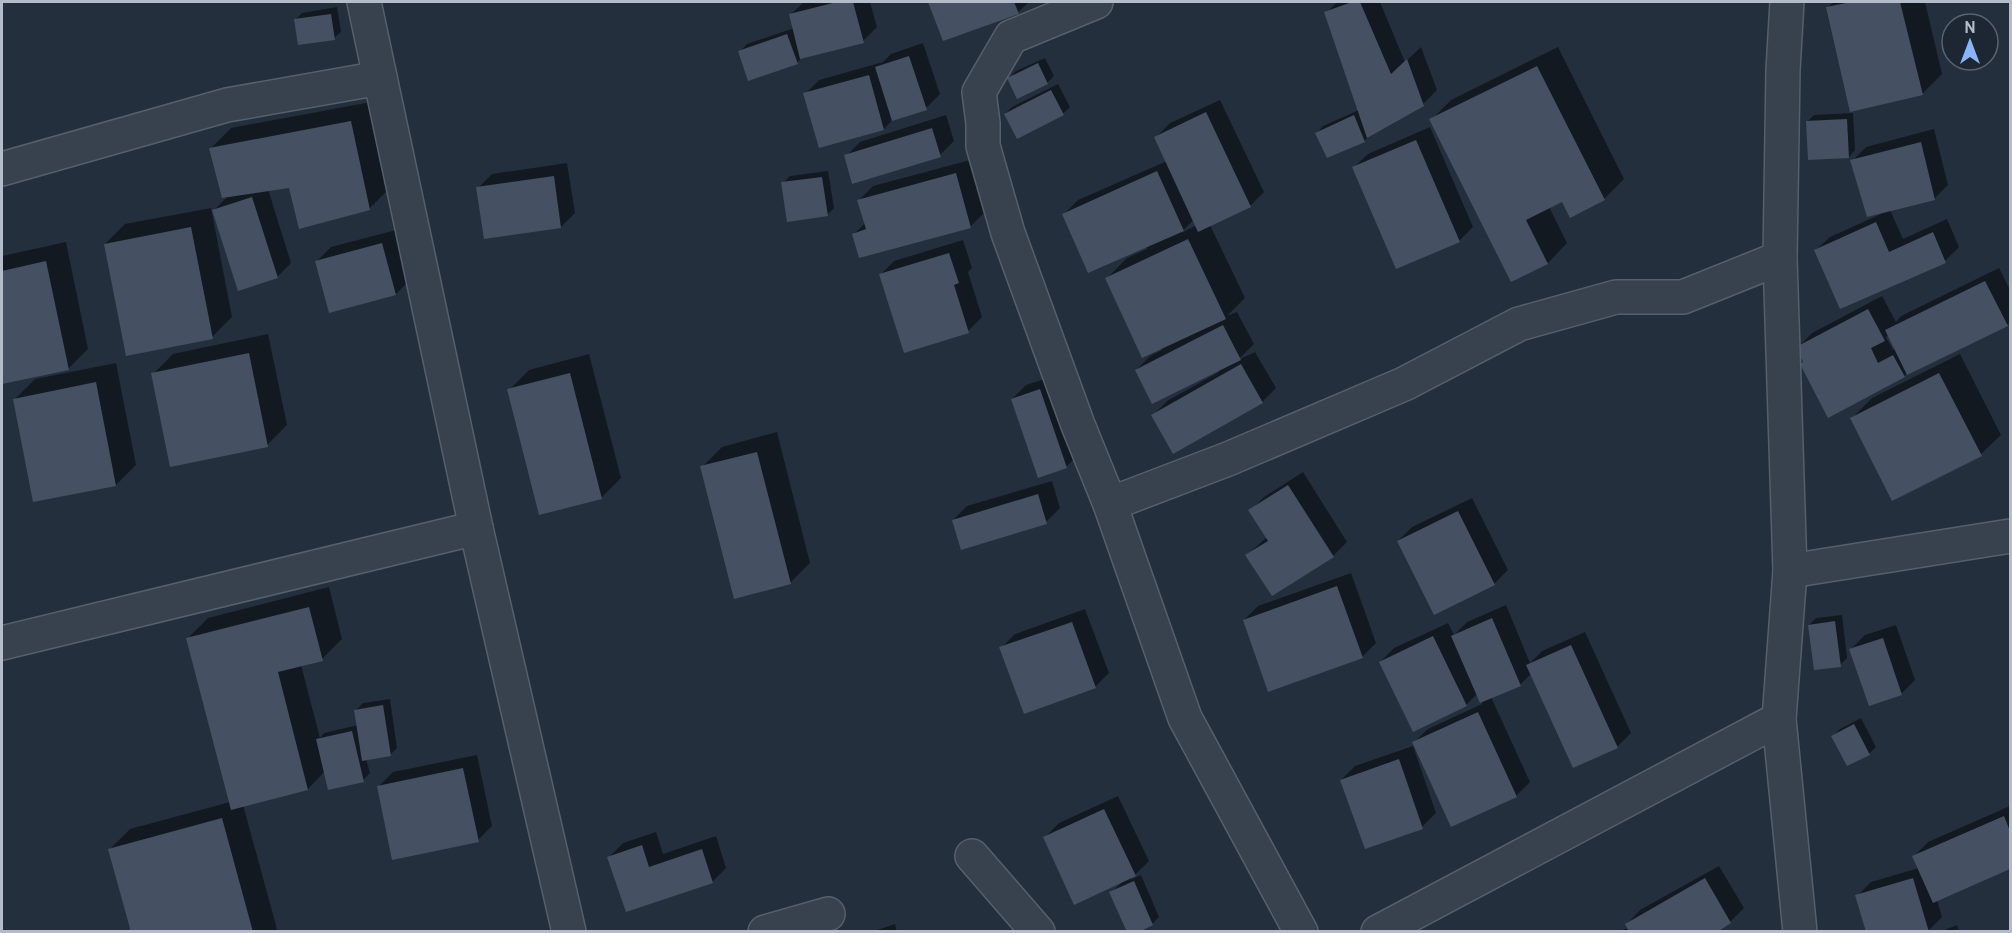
<svg xmlns="http://www.w3.org/2000/svg" width="2012" height="933" viewBox="0 0 2012 933" font-family="Overpass,sans-serif">
  <style>
    .shadow { fill: #0007; fill-rule: evenodd }
    .building { fill: #455162 }
    .lines { fill: none; stroke-linecap: round; stroke-linejoin: round }
    .minor-casing { stroke: #565f6c; stroke-width: 36 }
    .minor { stroke: #38414e; stroke-width: 33 }
  </style>
  <rect width="100%" height="100%" fill="#242f3e"/>
  <g class="shadow">
    <polygon points="804,2 870,2 877,27 863,41 802,57 797,63 740,51 747,44 794,28 790,15"/>
    <polygon points="930,2 1029,2 1018,12 943,39"/>
    <polygon points="1337,2 1380,2 1405,62 1421,47 1437,90 1423,104 1371,134 1365,140 1327,156 1317,133 1323,126 1359,110 1326,13"/>
    <polygon points="1834,2 1925,2 1942,74 1922,94 1827,8"/>
    <polygon points="337,7 341,32 334,38 295,20 302,13"/>
    <polygon points="923,43 940,94 926,108 894,118 884,129 805,94 819,80 883,62 891,54"/>
    <polygon points="1558,47 1624,179 1604,199 1563,200 1549,207 1567,243 1548,263 1512,280 1431,120 1451,100"/>
    <polygon points="1045,58 1054,76 1047,83 1009,78 1016,71"/>
    <polygon points="1058,84 1070,107 1063,114 1005,114 1012,107"/>
    <path d="M1220 100 1264 192 1250 206 1210 225 1245 298 1227 316 1237 312 1254 344 1238 360 1255 352 1276 388 1262 402 1153 415 1167 401 1219 372 1218 369 1136 370 1150 356 1162 350 1107 278 1127 258 1147 249 1146 246 1064 214 1078 200 1167 161 1156 137 1170 123ZM1194 219 1197 225 1181 233Z"/>
    <polygon points="371,102 389,189 369,209 290,186 268,189 291,263 277,277 214,210 229,195 211,148 231,128"/>
    <polygon points="1853,113 1855,150 1849,157 1807,122 1814,115"/>
    <polygon points="946,115 954,141 940,155 846,156 860,142"/>
    <polygon points="1430,127 1473,227 1459,241 1354,167 1368,154"/>
    <polygon points="1934,129 1948,185 1934,199 1890,210 1903,239 1947,219 1959,247 1945,261 1841,307 1816,250 1830,237 1881,214 1852,161 1866,147"/>
    <polygon points="970,160 984,213 970,227 854,234 865,223 859,200 873,186"/>
    <polygon points="567,163 575,213 561,227 478,188 492,174"/>
    <polygon points="828,171 834,208 827,215 783,183 790,176"/>
    <polygon points="211,208 232,317 212,337 105,244 125,224"/>
    <polygon points="396,230 410,280 396,294 317,261 331,247"/>
    <polygon points="963,240 972,268 968,272 982,317 968,331 880,275 894,261"/>
    <polygon points="66,242 88,349 68,369 2,382 2,256"/>
    <path d="M1999 268 2010 290V322L2007 325 1908 372 1904 376 1805 362 1798 347 1812 333 1882 296 1896 322 1901 316ZM1889 334 1896 348 1893 350 1886 337Z"/>
    <polygon points="268,334 287,425 267,445 153,374 173,354"/>
    <polygon points="589,354 621,478 601,498 509,390 529,370"/>
    <polygon points="1960,354 2001,435 1981,454 1893,499 1852,418 1872,398"/>
    <polygon points="116,363 136,465 116,485 15,399 35,379"/>
    <polygon points="1054,376 1080,453 1066,467 1012,399 1026,385"/>
    <polygon points="777,432 810,563 790,583 702,467 722,447"/>
    <polygon points="1303,472 1347,542 1333,556 1272,594 1247,555 1267,537 1250,511 1264,497"/>
    <polygon points="1052,481 1060,508 1046,522 953,520 967,506"/>
    <polygon points="1472,498 1508,570 1494,584 1398,541 1412,527"/>
    <polygon points="1351,573 1376,643 1362,657 1244,620 1258,606"/>
    <polygon points="329,587 342,639 322,659 301,665 320,738 324,733 358,725 356,710 363,703 390,699 397,748 390,755 366,759 370,773 363,780 325,771 308,789 243,805 277,929 275,932 132,932 110,849 130,829 230,802 188,638 208,618"/>
    <polygon points="1506,605 1530,663 1542,651 1585,632 1631,733 1617,747 1532,673 1520,685 1491,697 1530,782 1516,796 1414,742 1428,729 1482,704 1478,693 1466,705 1380,662 1394,648 1448,623 1454,635 1467,622"/>
    <polygon points="1085,609 1109,673 1095,687 1001,648 1015,634"/>
    <polygon points="1842,615 1847,658 1840,665 1809,625 1816,618"/>
    <polygon points="1896,625 1915,680 1901,694 1851,649 1865,635"/>
    <polygon points="1861,718 1876,747 1869,754 1833,736 1840,729"/>
    <polygon points="1413,746 1436,813 1422,827 1341,780 1355,766"/>
    <polygon points="477,755 492,826 478,840 379,786 393,772"/>
    <polygon points="1118,796 1149,861 1130,880 1141,875 1159,917 1152,924 1135,932 1111,893 1122,882 1045,837 1059,823"/>
    <polygon points="2010,806 2010,868 1937,900 1942,917 1928,931 1857,896 1871,882 1919,868 1914,856 1928,842"/>
    <polygon points="656,832 663,854 716,836 726,868 712,882 627,910 609,857 623,843"/>
    <polygon points="1719,866 1744,908 1730,922 1714,932 1618,932 1628,928 1627,924 1640,910"/>
    <polygon points="895,924 897,932 871,932"/>
    <polygon points="1957,925 1959,932 1940,932"/>
  </g>
  <g class="building">
    <polygon points="837,2 853,2 864,43 800,59 789,14"/>
    <polygon points="928,2 1014,2 1019,14 943,41"/>
    <polygon points="1352,2 1360,2 1391,74 1407,59 1424,106 1367,138 1324,12"/>
    <polygon points="1851,2 1900,2 1923,95 1850,112 1826,7"/>
    <polygon points="331,14 335,40 298,45 294,19"/>
    <polygon points="787,34 798,64 748,81 738,51"/>
    <polygon points="909,56 927,110 892,121 875,67"/>
    <polygon points="1038,63 1048,84 1017,99 1007,78"/>
    <polygon points="1537,66 1605,200 1570,218 1562,202 1526,220 1548,264 1511,282 1429,119"/>
    <polygon points="869,75 884,130 819,148 803,93"/>
    <polygon points="1051,90 1064,115 1017,139 1004,114"/>
    <polygon points="1206,112 1251,207 1198,232 1154,137"/>
    <polygon points="1354,115 1365,142 1327,158 1315,133"/>
    <polygon points="1847,119 1849,158 1808,160 1806,121"/>
    <polygon points="351,121 370,210 299,229 289,188 222,198 209,148"/>
    <polygon points="932,128 941,157 852,184 844,155"/>
    <polygon points="1416,140 1460,242 1396,269 1352,167"/>
    <polygon points="1921,142 1935,200 1867,217 1850,160"/>
    <polygon points="1157,171 1184,231 1088,273 1062,214"/>
    <polygon points="956,173 971,228 859,258 852,234 866,229 857,200"/>
    <polygon points="554,176 561,228 484,239 476,187"/>
    <polygon points="822,177 828,216 787,222 781,182"/>
    <polygon points="252,197 278,278 238,291 212,210"/>
    <polygon points="1876,222 1889,252 1933,232 1946,263 1840,309 1814,250"/>
    <polygon points="191,227 213,339 126,356 104,244"/>
    <polygon points="1188,239 1226,319 1142,358 1105,278"/>
    <polygon points="382,243 396,295 329,313 315,261"/>
    <polygon points="949,253 959,283 954,285 969,333 904,353 879,274"/>
    <polygon points="46,261 69,370 2,384 2,271"/>
    <polygon points="1985,281 2008,326 1907,375 1885,330"/>
    <polygon points="1868,309 1885,341 1871,348 1878,363 1893,355 1905,377 1828,418 1800,364 1803,362 1796,347"/>
    <polygon points="1223,325 1241,360 1152,404 1135,370"/>
    <polygon points="249,353 268,447 170,467 151,373"/>
    <polygon points="1241,364 1263,403 1173,454 1151,415"/>
    <polygon points="570,373 602,499 539,515 507,389"/>
    <polygon points="1939,373 1982,456 1892,501 1850,418"/>
    <polygon points="96,382 116,486 33,502 13,399"/>
    <polygon points="1040,389 1067,468 1038,478 1011,399"/>
    <polygon points="757,452 791,584 734,599 700,466"/>
    <polygon points="1288,485 1334,557 1272,596 1245,555 1268,541 1248,510"/>
    <polygon points="1038,494 1047,524 961,550 952,520"/>
    <polygon points="1458,511 1495,585 1434,615 1397,541"/>
    <polygon points="1337,586 1363,658 1268,692 1243,620"/>
    <polygon points="309,607 323,661 278,672 308,790 231,810 186,638"/>
    <polygon points="1492,618 1521,686 1480,703 1451,636"/>
    <polygon points="1835,621 1841,667 1814,670 1808,625"/>
    <polygon points="1072,622 1096,688 1024,714 999,647"/>
    <polygon points="1433,636 1467,706 1413,732 1379,662"/>
    <polygon points="1883,638 1902,695 1869,706 1849,649"/>
    <polygon points="1571,645 1618,748 1573,768 1526,665"/>
    <polygon points="383,705 391,756 362,761 354,710"/>
    <polygon points="1478,712 1517,797 1451,827 1412,742"/>
    <polygon points="1854,724 1870,755 1847,766 1831,736"/>
    <polygon points="352,731 364,782 328,790 316,739"/>
    <polygon points="1399,759 1423,829 1365,849 1340,780"/>
    <polygon points="463,768 479,842 392,860 377,786"/>
    <polygon points="1104,809 1136,876 1074,905 1043,837"/>
    <polygon points="2004,816 2010,831 2010,869 1933,903 1912,856"/>
    <polygon points="222,818 253,932 131,932 108,849"/>
    <polygon points="642,845 649,867 702,849 713,883 626,912 607,857"/>
    <polygon points="1705,878 1731,923 1717,932 1629,932 1625,924"/>
    <polygon points="1913,878 1929,932 1866,932 1855,895"/>
    <polygon points="1134,881 1153,925 1139,932 1127,932 1109,892"/>
  </g>
  <g class="lines">
    <g class="minor-casing">
      <g id="minor">
        <polyline points="364,2 476,528 569,932"/>
        <polyline points="1096,2 1011,37 979,92 983,123 983,146 1008,233 1078,425 1110,504 1185,718 1301,932"/>
        <polyline points="1787,2 1783,70 1780,258 1790,571 1779,719 1800,932"/>
        <polyline points="2,169 227,105 380,78"/>
        <polyline points="1110,504 1228,459 1404,384 1519,324 1616,297 1683,297 1780,258"/>
        <polyline points="1790,571 2010,536"/>
        <polyline points="2,643 476,528"/>
        <polyline points="972,856 1038,932"/>
        <polyline points="765,932 828,914"/>
        <polyline points="1378,932 1779,719"/>
      </g>
    </g>
    <use href="#minor" class="minor"/>
  </g>
  <rect width="2012" height="933" fill="none" stroke="#b4bcc9" stroke-width="6"/>
  <g transform="translate(1970 42)"><circle r="28" fill="#1d2633" stroke="#59626f" stroke-width="1.5"/>
  <path d="M0-4.5L10 22L0 15L-10 22Z" fill="#8ab4f8"/>
  <text y="-9" font-size="16" font-weight="bold" text-anchor="middle" fill="#b4bcc9">N</text>
  </g>
</svg>
